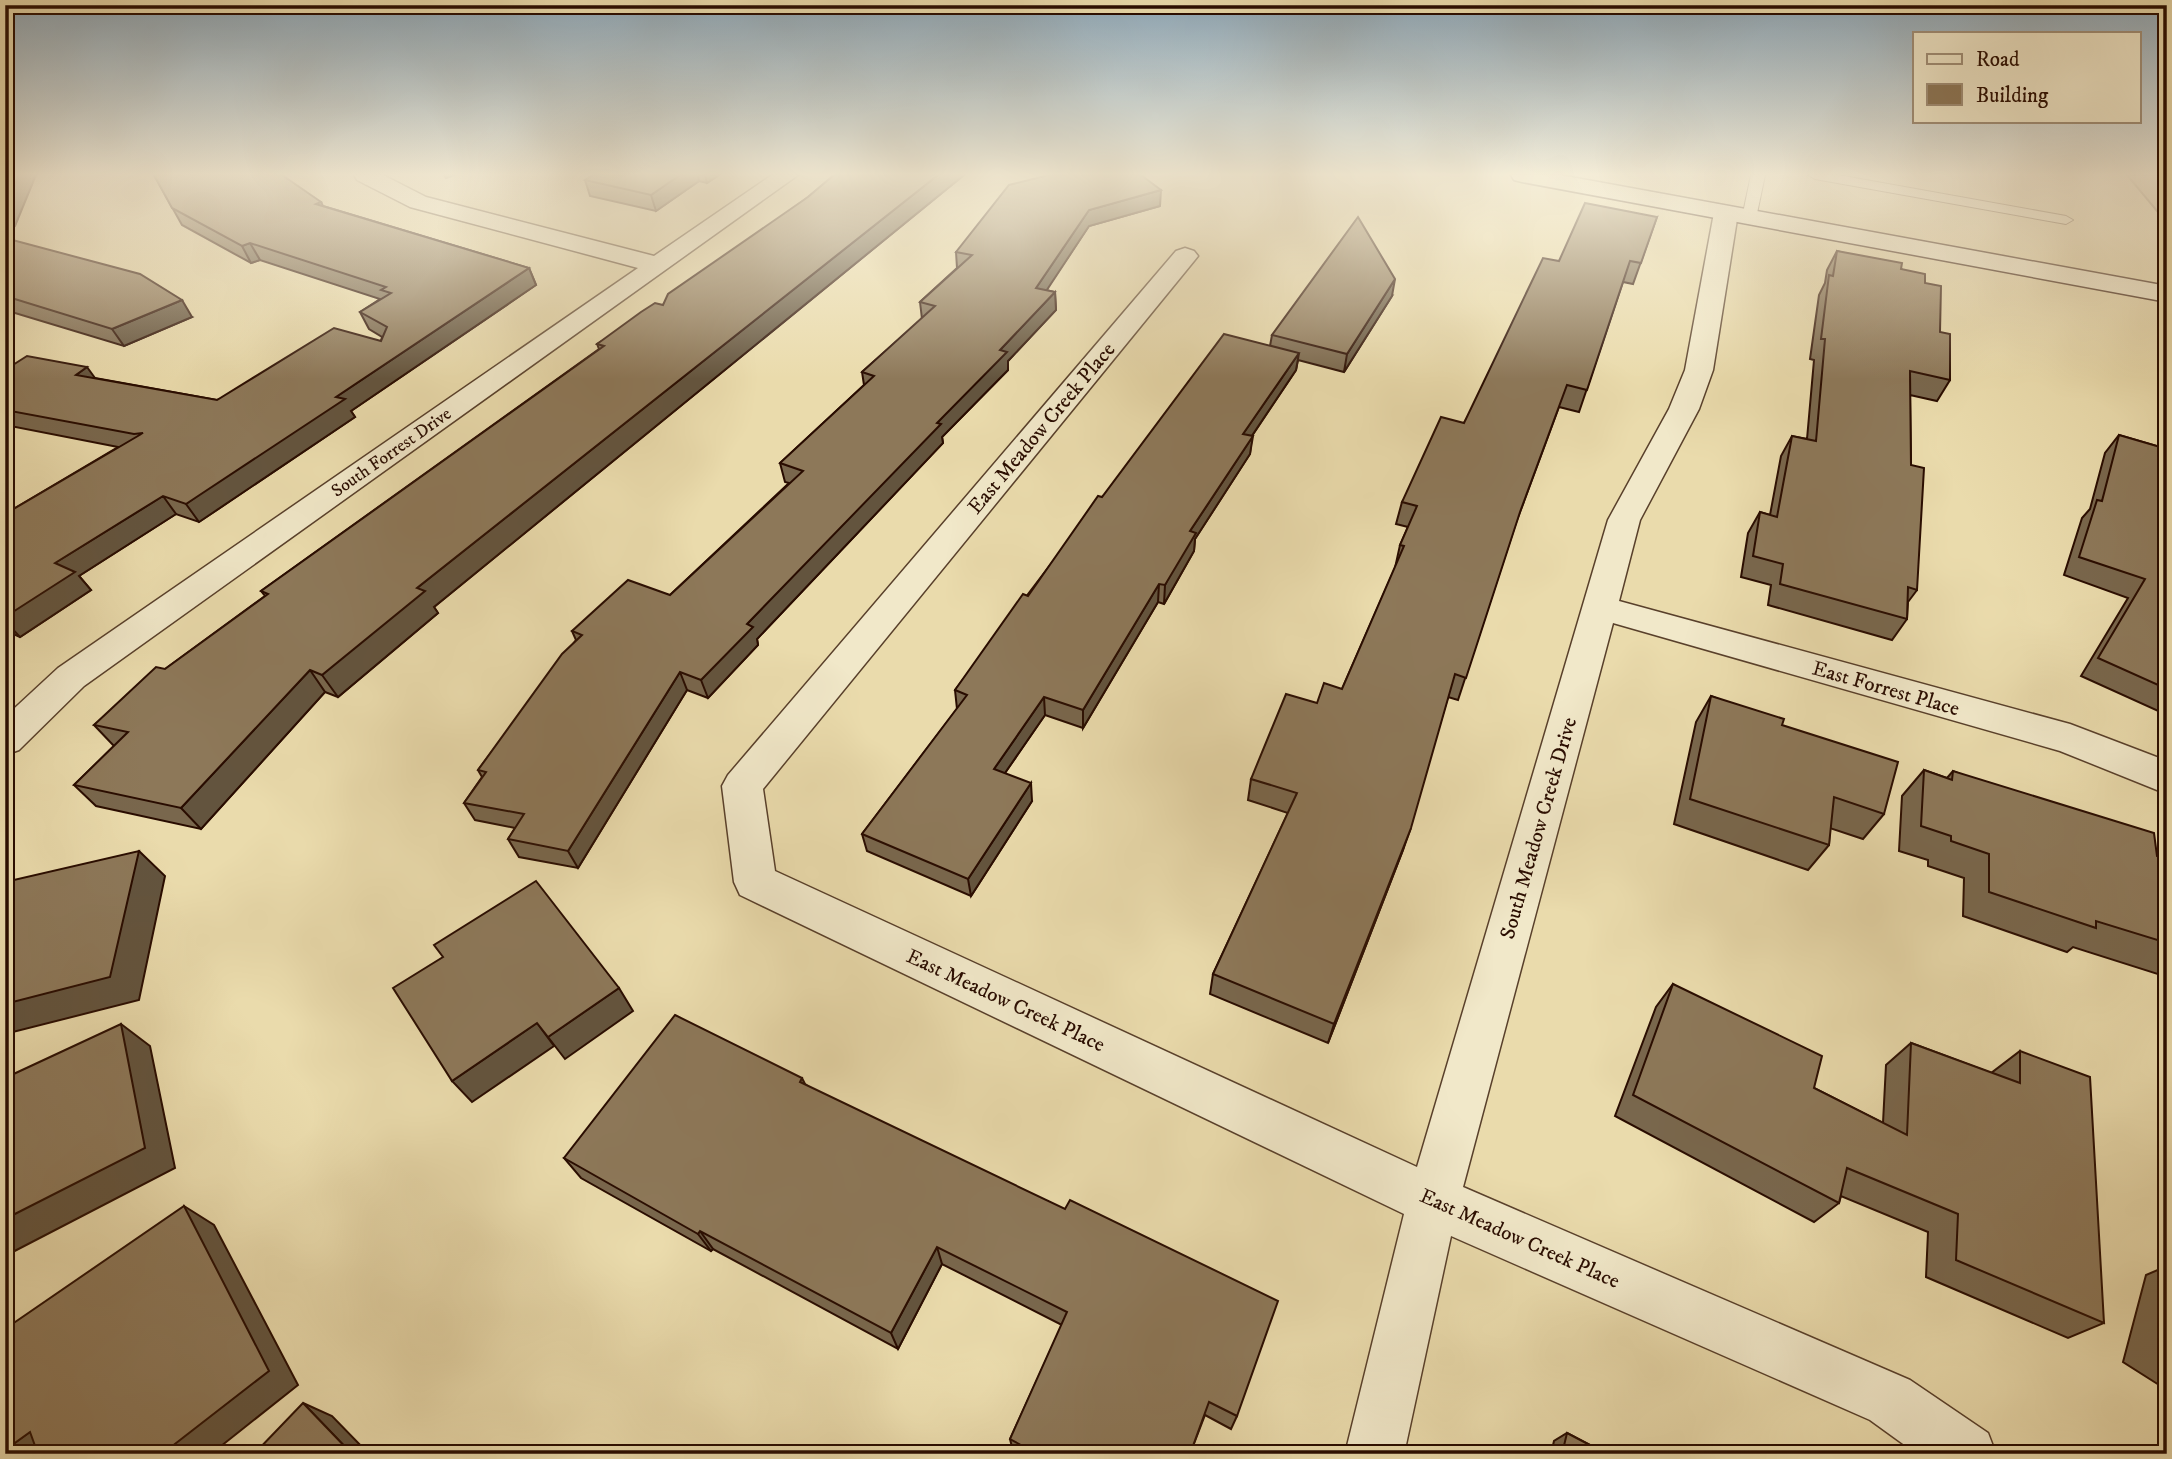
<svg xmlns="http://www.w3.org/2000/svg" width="2172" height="1459" viewBox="0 0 2172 1459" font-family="'IM FELL DW Pica',serif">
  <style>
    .green { fill: #c9b88f; stroke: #796248; stroke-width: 2 }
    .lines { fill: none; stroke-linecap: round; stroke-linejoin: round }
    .lane-casing { stroke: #59402b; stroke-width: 2 }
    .street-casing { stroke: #59402b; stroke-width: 3 }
    .secondary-casing { stroke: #290c00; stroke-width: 3 }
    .lane { fill: #f1e8c9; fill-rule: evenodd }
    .street { fill: #f1e8c9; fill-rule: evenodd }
    .secondary { fill: #f1e8c9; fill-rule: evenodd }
    .wall { fill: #79674d; stroke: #290c00; stroke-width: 2 }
    .shaded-wall { fill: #63543e; stroke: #290c00; stroke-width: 2 }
    .building { fill: #8d7859; stroke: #290c00; stroke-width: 2 }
    .labels { text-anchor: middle; stroke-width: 6; stroke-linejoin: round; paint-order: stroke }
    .far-street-label { font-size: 18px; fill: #290c00; stroke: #f1e8c9 }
    .street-label { font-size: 21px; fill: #290c00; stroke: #f1e8c9 }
  </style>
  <rect width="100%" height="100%" fill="#eadbac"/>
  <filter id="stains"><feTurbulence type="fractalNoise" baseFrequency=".00286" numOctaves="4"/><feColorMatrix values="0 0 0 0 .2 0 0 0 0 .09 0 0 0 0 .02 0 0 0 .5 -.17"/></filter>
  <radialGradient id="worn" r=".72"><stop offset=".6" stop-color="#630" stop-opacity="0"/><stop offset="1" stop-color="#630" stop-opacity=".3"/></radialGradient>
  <polygon class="green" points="2127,175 2167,175 2167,223"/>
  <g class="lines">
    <g class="lane-casing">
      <g id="lane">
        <polygon points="1751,175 1765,175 1756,218 1749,222 1742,218"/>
        <polygon points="1808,175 1838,175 2066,216 2073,220 2066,224 1815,179"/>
      </g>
    </g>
    <g class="street-casing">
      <g id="street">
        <polygon points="354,175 383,175 426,197 654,256 772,175 798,175 84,686 19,750 5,755 5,717 58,668 638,268 410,207 357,180"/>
        <polygon points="1726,206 1734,208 1738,213 1713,370 1699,409 1640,520 1619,601 2070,724 2167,761 2167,794 2060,751 1613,623 1463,1187 1910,1380 1988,1433 1996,1454 1917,1454 1870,1420 1451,1236 1404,1454 1345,1454 1404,1214 740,895 734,882 722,786 728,775 1176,251 1185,248 1194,251 1198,256 1194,261 763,789 775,871 1417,1167 1608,520 1669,409 1685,370 1714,213 1718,208"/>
      </g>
    </g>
    <g class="secondary-casing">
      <polygon id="secondary" points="1511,175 1560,175 2167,286 2167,302 1522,182 1514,180"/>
    </g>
    <use href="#lane" class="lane"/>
    <use href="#street" class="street"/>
    <use href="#secondary" class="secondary"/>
  </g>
  <g class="wall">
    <polygon points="154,175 321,202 323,206 529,268 536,285 351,411 355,417 199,522 176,514 79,576 91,590 20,637 5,630 5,514 118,447 5,425 5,370 95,378 217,400 381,341 382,337 369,329 360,312 380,299 260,260 251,263 182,225"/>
    <polygon points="593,175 719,175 707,183 699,181 656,211 590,196 585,180"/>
    <polygon points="834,175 964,175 434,607 438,613 338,697 325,692 201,829 96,806 74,785 114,746 94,725 165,669 265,596 261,591 599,349 597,344 663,305 808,197"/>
    <polygon points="1160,206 1089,226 1046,290 1055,292 1056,310 1008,361 1008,370 942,437 943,443 757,639 758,645 708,698 687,690 578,868 519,857 508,839 515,828 475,820 464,803 482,777 478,770 576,640 572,631 670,595 789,483 785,482 780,463 864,385 862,372 922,319 920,302 957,268 956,252"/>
    <polygon points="1657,217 1633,284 1623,282 1579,412 1559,407 1516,523 1458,700 1448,697 1403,850 1328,1043 1210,994 1213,974 1288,813 1248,800 1251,779 1317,703 1342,689 1395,568 1400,545 1408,527 1396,524 1402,502 1464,423 1559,261"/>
    <polygon points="5,238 192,317 124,346 5,310"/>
    <polygon points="1837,251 1901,269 1925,283 1940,332 1950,380 1937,401 1910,395 1911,465 1917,590 1908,602 1907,619 1892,640 1768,605 1771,585 1741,577 1748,533 1760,512 1770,515 1781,456 1792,436 1807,439 1814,360 1810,359 1819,295 1825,283 1827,270"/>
    <polygon points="1392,296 1344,372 1298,360 1296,370 1252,436 1250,454 1195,539 1194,551 1164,604 1158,602 1083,728 1045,715 1005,773 1032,801 971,896 867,851 862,834 957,709 955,690 1102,497 1270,346 1272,335"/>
    <polygon points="2119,435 2167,449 2167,715 2081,676 2128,598 2064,575 2082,518 2090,509 2105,453"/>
    <polygon points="1711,696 1782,725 1884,814 1863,839 1830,828 1829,845 1808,870 1674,824 1696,722"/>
    <polygon points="1924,770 1947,778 1953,771 2167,860 2167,977 2073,947 2067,952 1963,916 1964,878 1928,866 1928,860 1899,851 1902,796"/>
    <polygon points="1673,984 1814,1088 1883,1123 1886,1065 1911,1043 1991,1073 2020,1051 2104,1323 2068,1338 1926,1277 1928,1232 1841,1196 1839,1203 1814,1222 1615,1116 1656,1007"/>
    <polygon points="802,1078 805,1084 1237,1416 1231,1429 1205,1415 1190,1454 1018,1454 1013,1451 1010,1439 1062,1325 942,1264 898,1349 713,1249 711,1251 581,1178 564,1158"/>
    <polygon points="2167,1266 2167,1390 2123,1362 2146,1275"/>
    <polygon points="1567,1433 1607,1454 1551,1454 1554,1441"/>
  </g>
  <g class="shaded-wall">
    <polygon points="19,175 36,175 15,226 5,232 5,207"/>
    <polygon points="444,175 455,175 446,178"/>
    <polygon points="680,175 698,175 699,181 656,211 651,195"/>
    <polygon points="705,175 719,175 707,183"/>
    <polygon points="938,175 964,175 434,607 438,613 338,697 322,675 417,588"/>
    <polygon points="1161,190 1160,206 1089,226 1037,305 1036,288 1089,210"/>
    <polygon points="250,243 260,260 251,263 242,246"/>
    <polygon points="529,268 536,285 351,411 355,417 199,522 186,504 336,397"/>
    <polygon points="1395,279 1392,296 1344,372 1347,354"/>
    <polygon points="1055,292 1056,310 1008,361 1008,370 942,437 943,443 757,639 758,645 708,698 701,680 747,624 937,423 1000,350"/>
    <polygon points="182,300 192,317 124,346 112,329"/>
    <polygon points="1299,353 1296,370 1241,452 1243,434"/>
    <polygon points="87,367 100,385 76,375"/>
    <polygon points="1253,436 1250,454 1195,539 1194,551 1164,604 1165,585 1190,531"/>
    <polygon points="163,496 176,514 79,576 91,590 20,637 5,621 5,617 55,563"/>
    <polygon points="1159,584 1158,602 1083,728 1083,710"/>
    <polygon points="310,670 325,692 201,829 181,808"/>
    <polygon points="680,672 687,690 578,868 568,851"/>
    <polygon points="1044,697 1045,715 996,786 994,769"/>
    <polygon points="1031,783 1032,801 971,896 968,879"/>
    <polygon points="1411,828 1403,850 1328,1043 1334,1024"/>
    <polygon points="139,851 165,876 139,1000 5,1034 5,1004"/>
    <polygon points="619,988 633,1011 565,1059 548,1037"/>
    <polygon points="537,1023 554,1046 472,1102 452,1081"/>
    <polygon points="121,1024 150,1046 175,1168 5,1256 5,1219"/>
    <polygon points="184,1206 214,1225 298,1385 211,1454 162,1454"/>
    <polygon points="700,1231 713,1249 711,1251 698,1234"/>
    <polygon points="937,1247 942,1264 898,1349 891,1333"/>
    <polygon points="303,1403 332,1416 369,1454 352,1454"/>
    <polygon points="30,1432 57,1454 5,1454 5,1450"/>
  </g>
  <g class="building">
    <polygon points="5,175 19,175 5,207"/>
    <polygon points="154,175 282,175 321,202 316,204 529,268 336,397 345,399 186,504 163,496 55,563 75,572 5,617 5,514 143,433 134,434 5,410 5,370 27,356 87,367 76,375 217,400 334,328 381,341 387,327 360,312 391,293 381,290 386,287 250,243 242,246 172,208"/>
    <polygon points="593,175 680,175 651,195 585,180"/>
    <polygon points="834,175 938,175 417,588 425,591 322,675 310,670 181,808 74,785 128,732 94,725 156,667 165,669 268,594 261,591 604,346 597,344 641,312 655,303 663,305 668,294 808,197"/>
    <polygon points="1049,175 1141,175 1161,190 1089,210 1036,288 1055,292 1000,350 1007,352 937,423 941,424 747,624 753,627 701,680 680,672 568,851 508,839 524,814 464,803 486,772 478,770 562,654 582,635 572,631 628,580 670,595 803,471 780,463 874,376 862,372 935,306 920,302 972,255 956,252 1009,185"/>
    <polygon points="1585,203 1657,217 1641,263 1630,261 1587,390 1567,385 1520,512 1466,678 1455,674 1411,828 1334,1024 1213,974 1297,793 1251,779 1286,694 1317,703 1324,683 1342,689 1404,546 1400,545 1417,506 1402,502 1441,417 1464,423 1543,258 1559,261"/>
    <polygon points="1358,217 1395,279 1347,354 1272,335"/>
    <polygon points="5,238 140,274 182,300 112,329 5,296"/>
    <polygon points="1837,251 1902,263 1901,269 1925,274 1925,283 1941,286 1940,332 1950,334 1950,380 1910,371 1911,465 1924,468 1917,590 1908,587 1907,619 1780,584 1783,564 1753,556 1760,512 1777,517 1792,436 1816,441 1825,339 1821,339 1829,275 1833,276"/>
    <polygon points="1224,334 1299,353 1243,434 1253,436 1190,531 1196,533 1165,585 1159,584 1083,710 1044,697 994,769 1031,783 968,879 862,834 967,695 955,690 1023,594 1028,596 1098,496 1102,497"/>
    <polygon points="2119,435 2167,449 2167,689 2098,658 2145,579 2079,557 2097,500 2102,501"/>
    <polygon points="1711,696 1784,719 1782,725 1898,762 1884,814 1834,797 1829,845 1690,799"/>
    <polygon points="1924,770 1952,780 1953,771 2154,833 2157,856 2167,860 2167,943 2096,921 2096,928 1989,892 1989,854 1951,841 1951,836 1921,826"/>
    <polygon points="139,851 110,977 5,1004 5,882"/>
    <polygon points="536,881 619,988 548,1037 537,1023 452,1081 393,988 443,957 434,945"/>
    <polygon points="1673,984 1822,1056 1814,1088 1907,1135 1911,1043 2020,1083 2020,1051 2090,1077 2104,1323 1956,1260 1958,1214 1847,1168 1839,1203 1633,1095"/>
    <polygon points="675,1015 802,1078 800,1082 1065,1209 1070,1200 1278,1301 1237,1416 1209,1402 1190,1454 1037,1454 1010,1439 1067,1312 937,1247 891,1333 700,1231 698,1234 564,1158"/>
    <polygon points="121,1024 145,1148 5,1219 5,1078"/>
    <polygon points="184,1206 269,1371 162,1454 38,1454 30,1432 5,1450 5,1329"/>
    <polygon points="2167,1329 2167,1350 2162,1348"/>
    <polygon points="303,1403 352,1454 254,1454"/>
    <polygon points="1567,1433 1607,1454 1562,1454"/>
  </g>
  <linearGradient id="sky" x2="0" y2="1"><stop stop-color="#8ea8b9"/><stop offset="0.46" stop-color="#f6efda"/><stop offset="1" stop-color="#f6efda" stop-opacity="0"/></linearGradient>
  <rect width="2172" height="379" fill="url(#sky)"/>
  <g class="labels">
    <g class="far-street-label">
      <text transform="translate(391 452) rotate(-35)" y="6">South Forrest Drive</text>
    </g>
    <g class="street-label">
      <text transform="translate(1041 428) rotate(-50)" y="7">East Meadow Creek Place</text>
      <text transform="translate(1886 688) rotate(16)" y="7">East Forrest Place</text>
      <text transform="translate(1538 828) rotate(-74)" y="7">South Meadow Creek Drive</text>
      <text transform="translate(1006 1000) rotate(25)" y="7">East Meadow Creek Place</text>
      <text transform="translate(1520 1238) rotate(24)" y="7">East Meadow Creek Place</text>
    </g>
  </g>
  <rect width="2172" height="1459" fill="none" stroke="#eadbac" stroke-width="28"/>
  <rect x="7" y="7" width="2158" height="1445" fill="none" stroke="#290c00" stroke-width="3.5"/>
  <rect x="14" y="14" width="2144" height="1431" fill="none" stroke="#290c00" stroke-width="2"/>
  <rect x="1913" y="32" width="228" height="91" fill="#f1e8c9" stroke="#a19079" stroke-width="2"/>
  <rect x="1927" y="54" width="35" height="10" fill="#f1e8c9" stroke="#a19079" stroke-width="2"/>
  <text x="1976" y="66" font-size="21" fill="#290c00">Road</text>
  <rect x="1927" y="84" width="35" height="21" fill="#8d7859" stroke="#a19079" stroke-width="2"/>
  <text x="1976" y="102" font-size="21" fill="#290c00">Building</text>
  <rect width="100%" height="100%" filter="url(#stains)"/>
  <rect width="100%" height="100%" fill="url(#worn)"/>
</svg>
